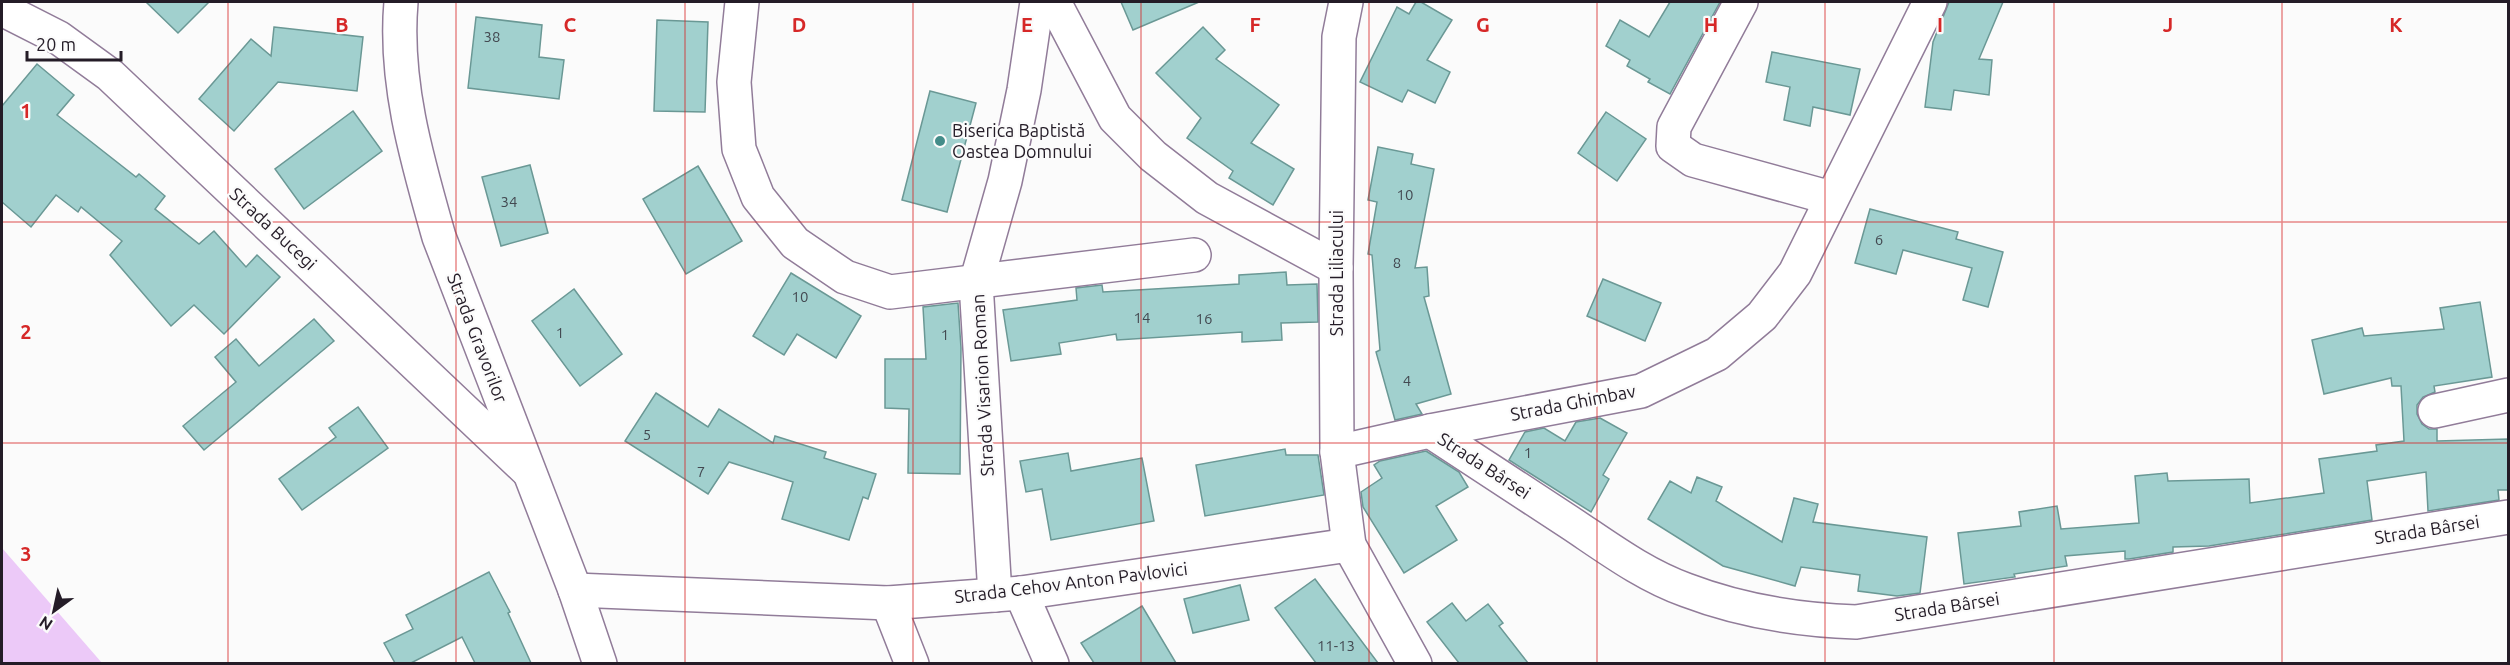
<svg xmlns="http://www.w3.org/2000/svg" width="2510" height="665" viewBox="0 0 2510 665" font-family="Ubuntu,sans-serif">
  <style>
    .green { fill: #ecc9f8 }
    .building { fill: #a1d0ce; stroke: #6a9895; stroke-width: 1.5 }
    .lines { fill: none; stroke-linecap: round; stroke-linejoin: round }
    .minor-casing { stroke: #917c99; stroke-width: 36 }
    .minor { stroke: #fff; stroke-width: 33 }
    .grid { fill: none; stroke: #d62828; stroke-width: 1.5; stroke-opacity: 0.55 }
    .poi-dot { fill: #448c89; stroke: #fbfbfb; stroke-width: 2 }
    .labels { text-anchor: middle; stroke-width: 4.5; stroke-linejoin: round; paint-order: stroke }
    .number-label { font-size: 15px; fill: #434951 }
    .poi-label { font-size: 18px; fill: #241c27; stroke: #fbfbfb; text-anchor: start }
    .street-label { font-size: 18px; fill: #241c27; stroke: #fbfbfb }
    .grid-label { font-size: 20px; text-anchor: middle; font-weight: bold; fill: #d62828; stroke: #fbfbfb; stroke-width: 4.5; stroke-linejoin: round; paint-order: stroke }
  </style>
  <rect width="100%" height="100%" fill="#fbfbfb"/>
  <polygon class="green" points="2,548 102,663 2,663"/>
  <g class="building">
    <polygon points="146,2 209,2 178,33"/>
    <polygon points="1121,2 1199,2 1133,30"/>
    <polygon points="1416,2 1421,2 1452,20 1427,60 1450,72 1435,103 1408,90 1402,102 1360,82 1397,7 1409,14"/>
    <polygon points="1670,2 1720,2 1670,94 1648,82 1650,79 1627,66 1630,60 1606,46 1620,20 1649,37"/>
    <polygon points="1949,2 2003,2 1979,59 1992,60 1989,95 1954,90 1951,110 1925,107 1933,42"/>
    <polygon points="476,17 542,25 539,57 564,60 559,99 468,88"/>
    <polygon points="657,20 708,22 705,112 654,111"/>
    <polygon points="274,27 363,37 357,91 278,82 234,131 199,99 251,39 271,56"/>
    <polygon points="1203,27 1225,50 1216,59 1279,105 1251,143 1294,169 1273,205 1229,178 1233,171 1187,138 1201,118 1156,73"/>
    <polygon points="1772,52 1860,69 1850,115 1813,107 1810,126 1784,120 1790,87 1766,82"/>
    <polygon points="37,64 74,95 57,115 136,177 139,174 165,196 155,209 199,244 214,231 246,267 257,255 280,277 224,334 194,305 171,326 110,255 122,241 81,207 78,212 56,195 31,227 2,202 2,106"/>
    <polygon points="930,91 976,103 947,212 902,200"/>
    <polygon points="353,111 382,151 304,209 275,169"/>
    <polygon points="1606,112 1646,139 1617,181 1578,153"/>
    <polygon points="1378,147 1413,154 1411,164 1434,169 1415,268 1427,267 1429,296 1424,297 1451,394 1416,404 1422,414 1395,420 1376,352 1380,350 1372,255 1368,254 1377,202 1368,200"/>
    <polygon points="530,165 548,233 501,246 482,177"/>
    <polygon points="698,166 742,241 686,274 643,199"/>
    <polygon points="1870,209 1958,232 1956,239 2003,252 1988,307 1963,300 1972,268 1903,250 1896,274 1855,263"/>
    <polygon points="1286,272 1287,285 1317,284 1318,322 1281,323 1282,340 1242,342 1242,332 1117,340 1116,334 1059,343 1061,354 1011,361 1003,310 1077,300 1076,288 1102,285 1103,292 1239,284 1239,275"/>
    <polygon points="791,273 861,316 836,358 797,334 784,355 753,336"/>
    <polygon points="1603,279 1661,303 1645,341 1587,316"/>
    <polygon points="574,289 622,354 580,386 532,321"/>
    <polygon points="2480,302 2492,377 2434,386 2435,392 2423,397 2417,405 2417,414 2422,424 2429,429 2437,429 2437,441 2508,439 2508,490 2498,490 2499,500 2428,511 2426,472 2367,481 2372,520 2209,546 2173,547 2173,552 2129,559 2125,559 2125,551 2065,556 2067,566 2014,574 2015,577 1964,584 1958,533 2021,526 2019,512 2057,506 2061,529 2139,523 2135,476 2167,473 2168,481 2249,479 2250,503 2324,493 2319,459 2377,451 2376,445 2404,441 2401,386 2392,386 2391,378 2324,394 2312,340 2362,328 2364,336 2444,329 2440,308"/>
    <polygon points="958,303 961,348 960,474 908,473 909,409 885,408 885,359 926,359 923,307"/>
    <polygon points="314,319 334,341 204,450 183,426 236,382 215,357 236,339 259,366"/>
    <polygon points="656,393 708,427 719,409 773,443 775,436 826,452 824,458 876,474 868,499 863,497 849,540 782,519 793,482 729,462 708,494 625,441"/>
    <polygon points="358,407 388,448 302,510 279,479 336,437 329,428"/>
    <polygon points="1600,418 1627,433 1603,475 1609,479 1591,512 1509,460 1525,432 1544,428 1565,441 1576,422"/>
    <polygon points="1285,449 1286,455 1318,455 1324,495 1205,516 1196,465"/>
    <polygon points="1426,451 1459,472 1468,487 1436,506 1457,540 1404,573 1363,507 1361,492 1382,478 1374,465 1380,461"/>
    <polygon points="1068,453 1071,471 1142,458 1154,521 1051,540 1042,489 1026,492 1020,461"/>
    <polygon points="1697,477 1722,487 1716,501 1782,542 1794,498 1818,504 1813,522 1927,537 1920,593 1897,596 1858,591 1860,575 1801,567 1795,586 1723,566 1648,519 1670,481 1691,493"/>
    <polygon points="489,572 510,612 508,613 531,663 475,663 462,637 411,663 395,663 384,643 413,629 406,615"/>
    <polygon points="1315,579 1378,663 1316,663 1275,608"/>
    <polygon points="1240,585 1249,620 1193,633 1184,599"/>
    <polygon points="1452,603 1466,621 1488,604 1503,623 1499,626 1528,663 1459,663 1427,622"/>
    <polygon points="1142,606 1176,663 1094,663 1081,643"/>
  </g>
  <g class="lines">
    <g class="minor-casing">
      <g id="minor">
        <path d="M401 2C394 82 417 160 439 237L575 590 600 664"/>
        <polyline points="742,2 734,82 739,149 758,197 795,243 845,277 890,292 1194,255"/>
        <polyline points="1054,2 1115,118 1153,156 1207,198 1336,268"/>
        <polyline points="1346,2 1339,37 1336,268 1337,452 1349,545 1415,664"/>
        <polyline points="1741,2 1674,127 1673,146 1693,160 1831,198"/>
        <polyline points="2,9 59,38 110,75 528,471"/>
        <polyline points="2435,411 2508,395"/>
        <path d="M1430 431C1477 462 1524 493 1572 524 1608 548 1644 575 1686 590 1741 611 1797 620 1856 622L2508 517"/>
        <polyline points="1337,452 1430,431 1641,391 1717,354 1762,316 1795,273 1930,2"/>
        <polyline points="575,590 888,603 1021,593 1349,545"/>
        <polyline points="1021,593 1052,664"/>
        <polyline points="995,595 976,283 1005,181 1024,90 1037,2"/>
        <polyline points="888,603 912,664"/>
      </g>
    </g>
    <use href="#minor" class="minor"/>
  </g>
  <path class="grid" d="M228 2V664M456 2V664M685 2V664M913 2V664M1141 2V664M1369 2V664M1597 2V664M1825 2V664M2054 2V664M2282 2V664M2 222H2508M2 443H2508"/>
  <circle class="poi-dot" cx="940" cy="141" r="6"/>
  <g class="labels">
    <g class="number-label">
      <text x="492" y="42">38</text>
      <text x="1405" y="200">10</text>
      <text x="509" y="207">34</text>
      <text x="1879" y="245">6</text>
      <text x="1397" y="268">8</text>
      <text x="800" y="302">10</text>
      <text x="1142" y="323">14</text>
      <text x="1204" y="324">16</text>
      <text x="560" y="338">1</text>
      <text x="945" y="340">1</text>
      <text x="1407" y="386">4</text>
      <text x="647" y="440">5</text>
      <text x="1528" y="458">1</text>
      <text x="701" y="477">7</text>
      <text x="1336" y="651">11-13</text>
    </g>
    <g class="poi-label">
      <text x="952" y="137">Biserica Baptistă<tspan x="952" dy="21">Oastea Domnului</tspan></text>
    </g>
    <g class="street-label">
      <text transform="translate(273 229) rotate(43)" y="6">Strada Bucegi</text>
      <text transform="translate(1337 273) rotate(-90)" y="6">Strada Liliacului</text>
      <text transform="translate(477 338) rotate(69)" y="6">Strada Gravorilor</text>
      <text transform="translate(983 385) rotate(-93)" y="6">Strada Visarion Roman</text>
      <text transform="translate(1573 403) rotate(-11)" y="6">Strada Ghimbav</text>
      <text transform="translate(1484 466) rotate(33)" y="6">Strada Bârsei</text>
      <text transform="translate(2427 530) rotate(-9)" y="6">Strada Bârsei</text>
      <text transform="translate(1071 583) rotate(-7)" y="6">Strada Cehov Anton Pavlovici</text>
      <text transform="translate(1947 607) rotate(-9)" y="6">Strada Bârsei</text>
    </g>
  </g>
  <g class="grid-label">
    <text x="342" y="32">B</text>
    <text x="570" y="32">C</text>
    <text x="799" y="32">D</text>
    <text x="1027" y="32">E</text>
    <text x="1255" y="32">F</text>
    <text x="1483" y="32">G</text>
    <text x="1711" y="32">H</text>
    <text x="1940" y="32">I</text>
    <text x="2168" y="32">J</text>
    <text x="2396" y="32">K</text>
    <text x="26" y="118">1</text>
    <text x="26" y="339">2</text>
    <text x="26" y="561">3</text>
  </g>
  <rect width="2510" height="665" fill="none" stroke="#241c27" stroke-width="6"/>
  <g transform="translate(54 611) rotate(213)" stroke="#fbfbfb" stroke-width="4.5" paint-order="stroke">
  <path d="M0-4.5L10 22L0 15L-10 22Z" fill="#241c27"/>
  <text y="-9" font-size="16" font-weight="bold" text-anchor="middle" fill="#241c27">N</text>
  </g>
  <path d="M27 51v9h94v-9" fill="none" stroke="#241c27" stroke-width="3"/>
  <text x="36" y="51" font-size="18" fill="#241c27" stroke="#fbfbfb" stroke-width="4.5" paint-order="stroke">20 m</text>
</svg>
